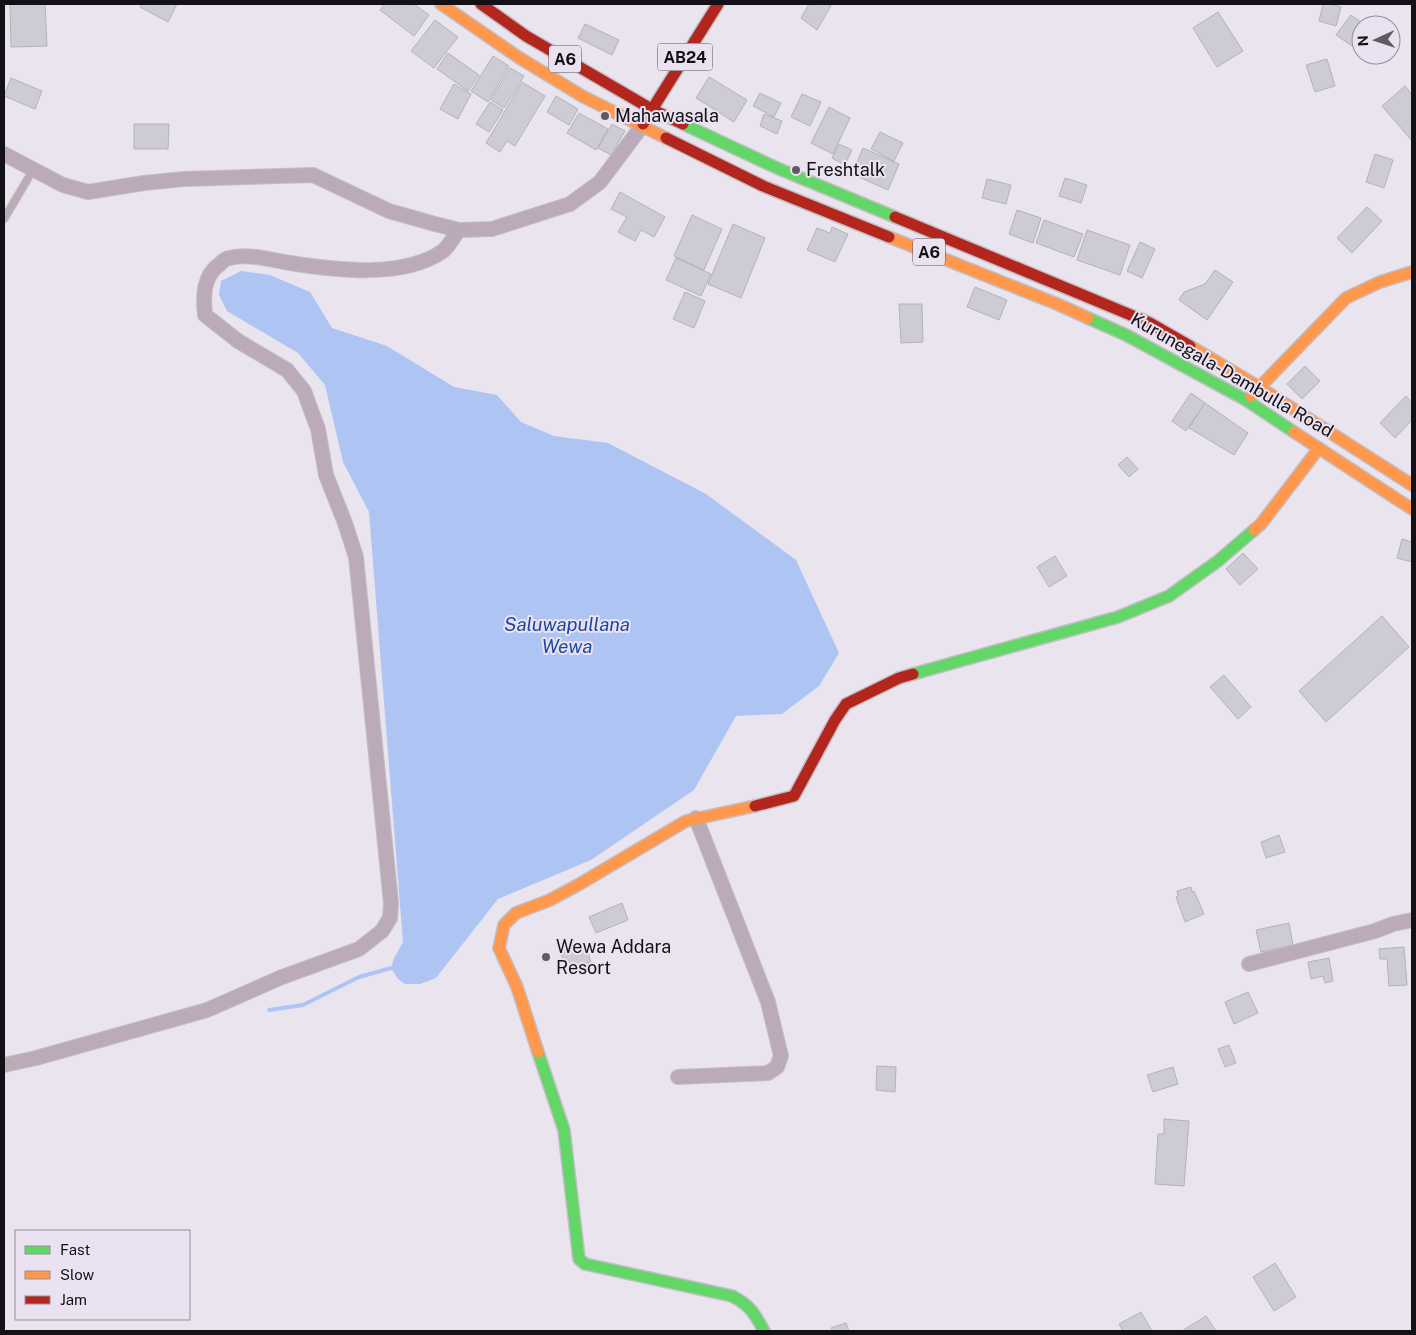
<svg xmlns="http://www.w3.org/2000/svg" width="1416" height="1335" viewBox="0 0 1416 1335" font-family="'Public Sans',sans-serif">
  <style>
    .water { fill: #aec5f4 }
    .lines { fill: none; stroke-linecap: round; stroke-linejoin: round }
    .stream { stroke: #aec5f4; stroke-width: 4 }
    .building { fill: #cdcbd3; stroke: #b5b2ba }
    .lane-casing { stroke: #c3bfc6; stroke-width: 9 }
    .street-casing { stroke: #c3bfc6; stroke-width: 16 }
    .fast-casing { stroke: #c3bfc6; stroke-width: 14 }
    .slow-casing { stroke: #c3bfc6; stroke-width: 14 }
    .jam-casing { stroke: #c3bfc6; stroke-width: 14 }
    .lane { stroke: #bbaab8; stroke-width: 7 }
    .street { stroke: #bbaab8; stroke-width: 14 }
    .fast { stroke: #63d668; stroke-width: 11 }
    .slow { stroke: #ff974d; stroke-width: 11 }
    .jam { stroke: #b3261e; stroke-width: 11 }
    .poi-dot { fill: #5f5b62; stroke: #eae1f1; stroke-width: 2 }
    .labels { text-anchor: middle; stroke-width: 4; stroke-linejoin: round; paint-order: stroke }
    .shield { fill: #eae1f1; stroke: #544f58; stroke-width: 1 }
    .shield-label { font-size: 16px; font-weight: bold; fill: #141116 }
    .poi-label { font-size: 18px; fill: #141116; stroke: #eae1f1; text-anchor: start }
    .street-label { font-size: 18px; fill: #141116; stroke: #eae1f1 }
    .water-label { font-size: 19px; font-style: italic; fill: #1948a2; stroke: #eae1f1 }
  </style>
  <rect width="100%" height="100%" fill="#e9e4ee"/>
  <polygon class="water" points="241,271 270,275 310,292 332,328 387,346 454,387 497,395 521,422 554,436 608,443 706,494 796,560 839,653 819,686 782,714 736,716 694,790 591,860 498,899 436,978 420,984 405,984 398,979 391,968 394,958 403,942 369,512 343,462 325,385 298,353 227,311 219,295 221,281"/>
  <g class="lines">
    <polyline class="stream" points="269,1010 303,1005 359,977 391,968"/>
  </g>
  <g class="building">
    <polygon points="10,4 45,4 47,46 11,47"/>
    <polygon points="142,4 177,4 168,22 140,7"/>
    <polygon points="384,4 414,4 429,15 414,36 380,10"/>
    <polygon points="809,4 832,4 817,30 801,18"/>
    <polygon points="1323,4 1331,4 1341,7 1336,26 1319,21"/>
    <polygon points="1218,12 1243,51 1217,67 1193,28"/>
    <polygon points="1351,15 1365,25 1361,25 1361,52 1336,35"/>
    <polygon points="435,20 458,37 434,68 411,51"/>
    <polygon points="585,24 619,40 612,55 578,38"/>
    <polygon points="448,53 479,75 468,91 437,69"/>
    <polygon points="493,56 509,66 488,102 471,91"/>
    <polygon points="1327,59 1335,86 1315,92 1306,65"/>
    <polygon points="510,68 524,76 504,108 491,100"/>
    <polygon points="709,77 747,100 734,122 696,98"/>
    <polygon points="11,78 42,91 35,109 4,96"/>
    <polygon points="522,82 545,96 515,146 507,141 500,152 486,143"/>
    <polygon points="454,84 471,94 458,119 440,109"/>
    <polygon points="1405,86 1412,95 1412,141 1382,106"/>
    <polygon points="760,93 781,103 774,117 753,106"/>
    <polygon points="802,94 821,102 810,126 791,117"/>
    <polygon points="556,96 578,109 569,125 547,112"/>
    <polygon points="490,102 503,110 489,132 476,124"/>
    <polygon points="829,107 850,118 833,154 811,143"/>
    <polygon points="579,113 608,129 596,150 567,133"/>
    <polygon points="764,114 782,121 777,134 760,126"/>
    <polygon points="134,124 169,124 168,149 134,149"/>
    <polygon points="612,124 625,131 611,155 598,148"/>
    <polygon points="880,132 903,143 894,161 871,149"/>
    <polygon points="839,144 852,150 845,165 832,158"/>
    <polygon points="863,148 899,164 888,190 852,174"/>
    <polygon points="1375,154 1393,160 1384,188 1366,182"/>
    <polygon points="1065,178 1087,185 1081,203 1059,196"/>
    <polygon points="987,179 1011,185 1006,204 982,198"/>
    <polygon points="620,192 665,217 654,237 641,230 635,241 618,232 627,217 611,209"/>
    <polygon points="1367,207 1382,221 1352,253 1337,238"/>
    <polygon points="1017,210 1041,218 1033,243 1009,234"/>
    <polygon points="692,215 722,229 704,270 674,256"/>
    <polygon points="1044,220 1083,234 1074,257 1036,243"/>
    <polygon points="733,224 765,238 741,298 708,284"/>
    <polygon points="832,227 848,234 835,262 807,250 817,228 830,233"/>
    <polygon points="1087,230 1130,245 1120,275 1077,260"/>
    <polygon points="1140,242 1155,249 1142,278 1127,271"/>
    <polygon points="676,258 711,274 701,296 666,280"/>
    <polygon points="1215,270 1233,282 1207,320 1179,300 1184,292 1205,284"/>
    <polygon points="975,287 1007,300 999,320 967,307"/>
    <polygon points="685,292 705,301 694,328 673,319"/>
    <polygon points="899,304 922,304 923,342 901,343"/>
    <polygon points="1305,366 1320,381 1302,399 1287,384"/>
    <polygon points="1191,393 1205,403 1186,431 1172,421"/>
    <polygon points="1406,396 1412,403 1412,420 1395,438 1380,423"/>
    <polygon points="1205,403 1248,433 1234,455 1189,428"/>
    <polygon points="1127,457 1138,469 1129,477 1118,465"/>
    <polygon points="1402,539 1412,542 1412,562 1397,558"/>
    <polygon points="1243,553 1258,569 1240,585 1226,569"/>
    <polygon points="1055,556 1067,576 1049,587 1037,567"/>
    <polygon points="1382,616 1409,647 1326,722 1299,691"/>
    <polygon points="1224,675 1251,707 1238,719 1210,687"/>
    <polygon points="1279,835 1285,852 1266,858 1261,842"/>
    <polygon points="1191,887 1192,892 1194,891 1204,914 1185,922 1176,897 1178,896 1177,891"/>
    <polygon points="622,903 628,920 596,933 589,917"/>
    <polygon points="1289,923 1293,945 1261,952 1256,930"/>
    <polygon points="586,946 591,962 566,970 561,953"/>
    <polygon points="1404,947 1407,985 1389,986 1387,959 1380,959 1379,949"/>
    <polygon points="1329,958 1333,981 1325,983 1323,976 1311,979 1308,962"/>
    <polygon points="1248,992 1258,1013 1234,1024 1225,1002"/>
    <polygon points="1229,1045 1236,1063 1225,1067 1218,1049"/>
    <polygon points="877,1066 896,1067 895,1092 876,1090"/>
    <polygon points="1173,1067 1178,1084 1153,1092 1147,1075"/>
    <polygon points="1164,1119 1189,1121 1184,1186 1155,1184 1158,1134 1164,1134"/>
    <polygon points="1275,1263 1296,1297 1274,1311 1253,1277"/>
    <polygon points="1141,1312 1152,1331 1123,1331 1119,1324"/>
    <polygon points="1206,1316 1216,1331 1182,1331"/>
    <polygon points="846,1323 849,1331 833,1331 831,1328"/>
  </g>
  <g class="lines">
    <g class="lane-casing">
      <polyline id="lane" points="4,219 33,170"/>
    </g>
    <g class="street-casing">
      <g id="street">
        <polyline points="4,154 63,185 88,192 144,183 184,179 313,175 389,211 435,224 459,230 492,229 570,204 600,182 642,126"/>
        <polyline points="1249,964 1375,931 1393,924 1412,920"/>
        <path d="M4 1065 36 1058 207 1010 282 977 359 949 382 931 390 918 391 903 356 557 345 523 326 475 318 429 304 391 287 370 238 341 205 315C203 297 203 275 220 264 223 261 226 258 230 258 248 253 272 260 290 263 335 270 403 279 443 251 449 246 454 236 459 230"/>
        <polyline points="678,1077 768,1073 777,1067 781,1056 768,1002 696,818"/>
      </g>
    </g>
    <g class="fast-casing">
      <g id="fast">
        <polyline points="683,124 777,168 895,217"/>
        <polyline points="1088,318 1126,335 1246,400 1294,432"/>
        <polyline points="913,674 1118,617 1169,596 1218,561 1254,530"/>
        <path d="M538 1052 564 1130 579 1259 585 1264 732 1296C750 1305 755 1314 764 1331"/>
      </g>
    </g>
    <g class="slow-casing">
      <g id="slow">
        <polyline points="441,4 518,57 582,96 666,138"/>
        <polyline points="889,237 1057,304 1088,318"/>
        <polyline points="1190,346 1259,387 1412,485"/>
        <polyline points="1251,396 1346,298 1380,282 1412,272"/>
        <polyline points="1294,432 1412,509"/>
        <polyline points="1254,530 1261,524 1319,448"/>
        <polyline points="538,1052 517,987 499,948 504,925 516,913 550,900 578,885 686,821 755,806"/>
      </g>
    </g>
    <g class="jam-casing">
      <g id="jam">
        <polyline points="481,4 526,36 653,110 683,124"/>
        <polyline points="643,124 718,4"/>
        <polyline points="666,138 763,186 889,237"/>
        <polyline points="895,217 1150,323 1190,346"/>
        <polyline points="755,806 794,796 835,720 846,704 899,678 913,674"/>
      </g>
    </g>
    <use href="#lane" class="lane"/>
    <use href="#street" class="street"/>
    <use href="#fast" class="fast"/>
    <use href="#slow" class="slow"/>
    <use href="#jam" class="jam"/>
  </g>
  <g class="poi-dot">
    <circle cx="605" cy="116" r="5"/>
    <circle cx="796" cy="170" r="5"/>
    <circle cx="546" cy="957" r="5"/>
  </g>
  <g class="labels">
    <g class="shield">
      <rect x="657.5" y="43.5" width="55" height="27" rx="4"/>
      <rect x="549" y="45.5" width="32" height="27" rx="4"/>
      <rect x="913" y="238.5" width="32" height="27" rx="4"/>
    </g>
    <g class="shield-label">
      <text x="685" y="63">AB24</text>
      <text x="565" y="65">A6</text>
      <text x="929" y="258">A6</text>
    </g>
    <g class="poi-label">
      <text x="615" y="122">Mahawasala</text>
      <text x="806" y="176">Freshtalk</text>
      <text x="556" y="953">Wewa Addara<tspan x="556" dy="21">Resort</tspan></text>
    </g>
    <g class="street-label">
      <text transform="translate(1232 375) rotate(30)" y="6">Kurunegala-Dambulla Road</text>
    </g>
    <g class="water-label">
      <text x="567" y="631">Saluwapullana<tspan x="567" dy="22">Wewa</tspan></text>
    </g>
  </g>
  <rect width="1416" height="1335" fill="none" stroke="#141116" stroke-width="10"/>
  <rect x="15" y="1230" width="175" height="90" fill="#eae1f1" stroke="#948e99"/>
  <rect x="25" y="1246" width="25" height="8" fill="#63d668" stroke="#948e99"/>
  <text x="60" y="1255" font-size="15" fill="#141116">Fast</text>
  <rect x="25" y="1271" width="25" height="8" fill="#ff974d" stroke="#948e99"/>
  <text x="60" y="1280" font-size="15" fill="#141116">Slow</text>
  <rect x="25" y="1296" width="25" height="8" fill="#b3261e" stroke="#948e99"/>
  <text x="60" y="1305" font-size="15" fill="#141116">Jam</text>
  <g transform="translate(1376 40) rotate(267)"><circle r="24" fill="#eae1f1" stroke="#948e99"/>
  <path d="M0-4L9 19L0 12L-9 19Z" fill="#5f5b62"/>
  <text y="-8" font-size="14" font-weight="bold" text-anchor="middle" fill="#141116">N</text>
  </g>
</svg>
